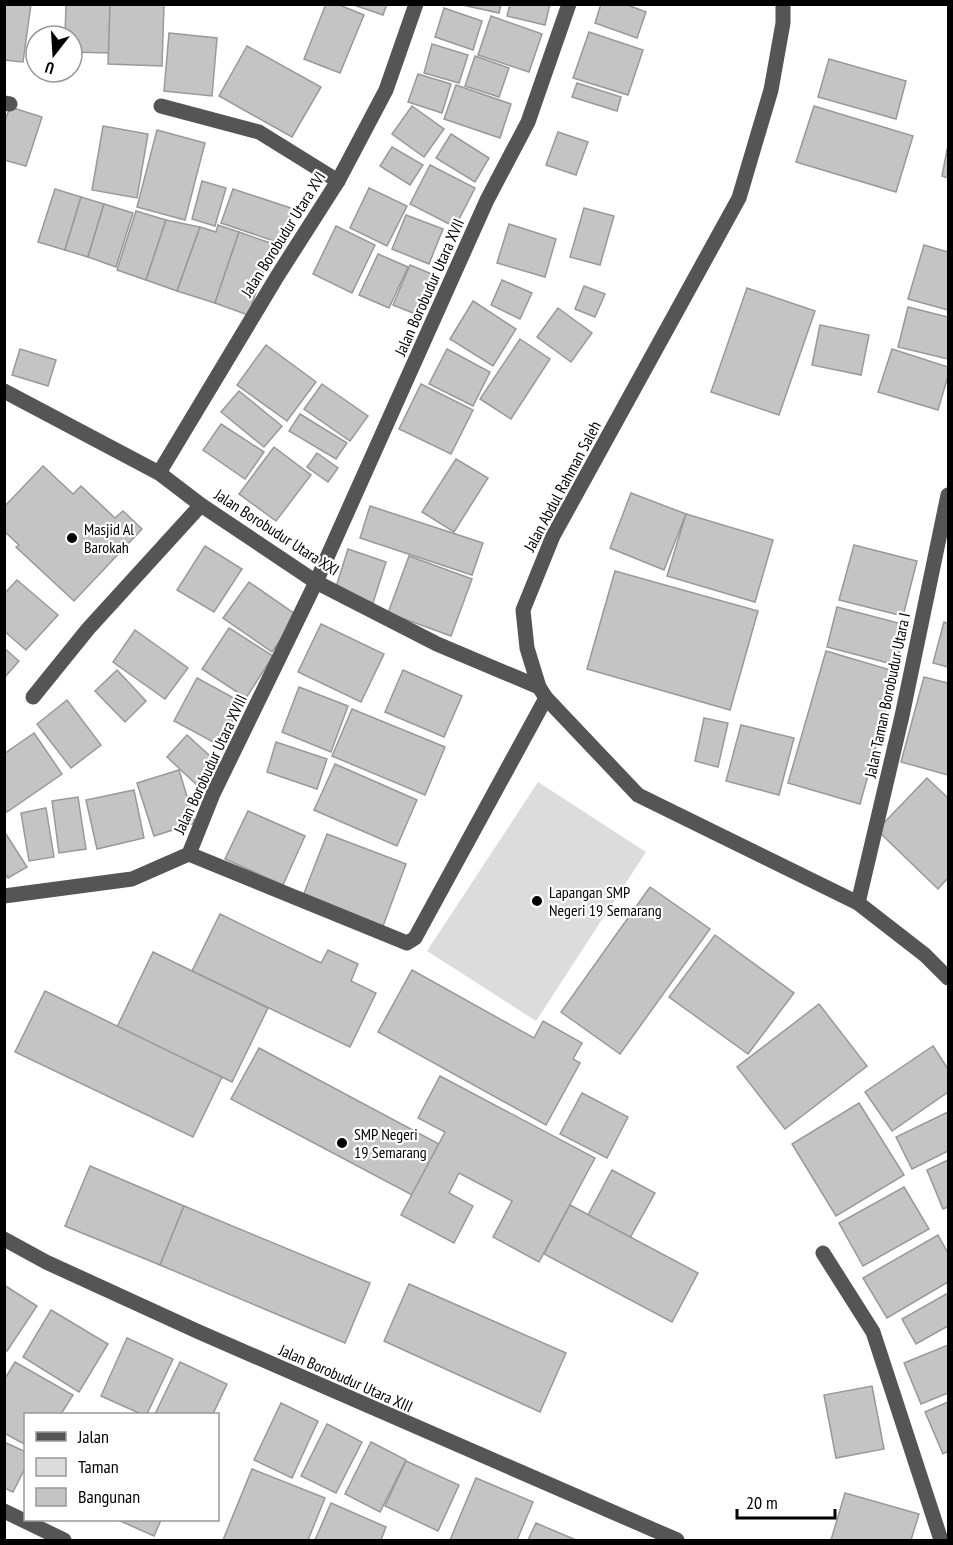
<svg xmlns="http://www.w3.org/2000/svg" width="953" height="1545" viewBox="0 0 953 1545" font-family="'PT Sans Narrow',sans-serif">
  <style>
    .green { fill: #dcdcdc }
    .building { fill: #c4c4c4; stroke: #999; stroke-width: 1.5 }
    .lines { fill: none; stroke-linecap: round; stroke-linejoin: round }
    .minor { stroke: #555; stroke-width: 15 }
    .poi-dot { fill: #000; stroke: #fff; stroke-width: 2 }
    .labels { text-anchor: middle; stroke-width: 4.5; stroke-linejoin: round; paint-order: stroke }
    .street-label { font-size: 16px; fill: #000; stroke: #fff }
    .poi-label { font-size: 16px; fill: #000; stroke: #fff; text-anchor: start }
  </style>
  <rect width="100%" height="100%" fill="#fff"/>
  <polygon class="green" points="538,782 646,852 536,1021 427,951"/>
  <g class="building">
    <polygon points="4,4 31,4 23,62 4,60"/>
    <polygon points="66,4 110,4 109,53 72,52 72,36 65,36"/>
    <polygon points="110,4 164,4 162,66 108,64"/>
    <polygon points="326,4 337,4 364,15 340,73 304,59"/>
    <polygon points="351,4 387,4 383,15"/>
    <polygon points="458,4 501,4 499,13"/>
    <polygon points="510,4 550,4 545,25 507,16"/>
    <polygon points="601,4 625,4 646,12 637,38 595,23"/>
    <polygon points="444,8 482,21 473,50 435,37"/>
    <polygon points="491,16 542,34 529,72 478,55"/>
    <polygon points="589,32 643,50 628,95 573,78"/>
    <polygon points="169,33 217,38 212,96 164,91"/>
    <polygon points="432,44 468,55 459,83 424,73"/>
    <polygon points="247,46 321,87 292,137 219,96"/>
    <polygon points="475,56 509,68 499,97 465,86"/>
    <polygon points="829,59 906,81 896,119 818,97"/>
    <polygon points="418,74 451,84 442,113 408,102"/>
    <polygon points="577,83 621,97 617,111 572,97"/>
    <polygon points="456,85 511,104 500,138 444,119"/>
    <polygon points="412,106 444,129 424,157 392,134"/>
    <polygon points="814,106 913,136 896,192 796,162"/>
    <polygon points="10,107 42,117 26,166 4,160 4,123"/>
    <polygon points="103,126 148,134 137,198 92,190"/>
    <polygon points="157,130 205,143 185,220 137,207"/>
    <polygon points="558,132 588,142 576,175 546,165"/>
    <polygon points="451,134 489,158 475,182 436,158"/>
    <polygon points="948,145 948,178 942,176"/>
    <polygon points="392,147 423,165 410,185 380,166"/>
    <polygon points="430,165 475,188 455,227 410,204"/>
    <polygon points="202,181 226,188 215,226 192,219"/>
    <polygon points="369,188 407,206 387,246 350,228"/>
    <polygon points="55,189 81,197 65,250 38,242"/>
    <polygon points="233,189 294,209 283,244 221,223"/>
    <polygon points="81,197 104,204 88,257 65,250"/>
    <polygon points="104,204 133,213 116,267 88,257"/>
    <polygon points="584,208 614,216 600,265 570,257"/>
    <polygon points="136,211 166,220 146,280 117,270"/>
    <polygon points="406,215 443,229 429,264 392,249"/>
    <polygon points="166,220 200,227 177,291 146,280"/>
    <polygon points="509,224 556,239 545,277 497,263"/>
    <polygon points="218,225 239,232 215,303 177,291 200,227 216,232"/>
    <polygon points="336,226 375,245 352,293 313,274"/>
    <polygon points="239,232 273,244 248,315 215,303"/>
    <polygon points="924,245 948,252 948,310 908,299"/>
    <polygon points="378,254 408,267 389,308 359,295"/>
    <polygon points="410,265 434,275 418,315 393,305"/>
    <polygon points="502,280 532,293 520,319 491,305"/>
    <polygon points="584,286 605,294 595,317 575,309"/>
    <polygon points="747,288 815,311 779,415 711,392"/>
    <polygon points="473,301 516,329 493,366 450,339"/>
    <polygon points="908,307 948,317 948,359 898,347"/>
    <polygon points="558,308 592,333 571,362 537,337"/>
    <polygon points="820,325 869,335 861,375 812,365"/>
    <polygon points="520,339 550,359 511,419 480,399"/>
    <polygon points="266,345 316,382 287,421 237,385"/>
    <polygon points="20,349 56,360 48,386 12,375"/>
    <polygon points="447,349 490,372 473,406 429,384"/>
    <polygon points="892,349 948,367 948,376 938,410 878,392"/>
    <polygon points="322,384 368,416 350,441 304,409"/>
    <polygon points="421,384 473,410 451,454 399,429"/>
    <polygon points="239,391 282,426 264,447 221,412"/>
    <polygon points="300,414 347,443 336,459 289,431"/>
    <polygon points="221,424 264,452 245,479 203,450"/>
    <polygon points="274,447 311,475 276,521 239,494"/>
    <polygon points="317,453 338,468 328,482 307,467"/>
    <polygon points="456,459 488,478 454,532 422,512"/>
    <polygon points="43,466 73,494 81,486 115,518 123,511 142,529 74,601 16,547 19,545 4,531 4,507"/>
    <polygon points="631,493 686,514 664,570 610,548"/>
    <polygon points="370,506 483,543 472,575 360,538"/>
    <polygon points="686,514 773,540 755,602 667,576"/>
    <polygon points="854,545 917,561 903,616 839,600"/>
    <polygon points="205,546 242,569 214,612 177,590"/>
    <polygon points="348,549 386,562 373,603 335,590"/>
    <polygon points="409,556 472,579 451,636 388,613"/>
    <polygon points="615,571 758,611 730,710 587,669"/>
    <polygon points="17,580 58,615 26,650 4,631 4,594"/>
    <polygon points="249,582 298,616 272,652 223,618"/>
    <polygon points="837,607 906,625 896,665 827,647"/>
    <polygon points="944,622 948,624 948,667 933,663"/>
    <polygon points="321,624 384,654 361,702 298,672"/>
    <polygon points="229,628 273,656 246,698 202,669"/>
    <polygon points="135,630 188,668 165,699 113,662"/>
    <polygon points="4,648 19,661 4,678"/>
    <polygon points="826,651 897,672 860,804 788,783"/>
    <polygon points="117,670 146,701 125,722 95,691"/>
    <polygon points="403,670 462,696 444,737 385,712"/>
    <polygon points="924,677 948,683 948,775 901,762"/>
    <polygon points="197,678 243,703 219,745 174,721"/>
    <polygon points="299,687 348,706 331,752 282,732"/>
    <polygon points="67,700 101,745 71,768 37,724"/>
    <polygon points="352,709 445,747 425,795 332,756"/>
    <polygon points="704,718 728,723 718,767 695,761"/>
    <polygon points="741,725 794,738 779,795 726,781"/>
    <polygon points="34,733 62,774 7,812 4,808 4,754"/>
    <polygon points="187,735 220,765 199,787 167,757"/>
    <polygon points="276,742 327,759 317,789 267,772"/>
    <polygon points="335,764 417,800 397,846 314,810"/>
    <polygon points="179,770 195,823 154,836 137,783"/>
    <polygon points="927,778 948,798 948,878 938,889 877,830"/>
    <polygon points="134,790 144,838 97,849 86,800"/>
    <polygon points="78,797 86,849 59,853 52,801"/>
    <polygon points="46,808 54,857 29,861 21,813"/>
    <polygon points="248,811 305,836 283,885 225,859"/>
    <polygon points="4,831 27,867 8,878 4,872"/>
    <polygon points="327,834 406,864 383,926 303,896"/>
    <polygon points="650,887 710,929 620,1054 561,1012"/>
    <polygon points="220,914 321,963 328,950 358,964 351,981 376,993 350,1047 192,971"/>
    <polygon points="715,935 794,993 748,1054 669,997"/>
    <polygon points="153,952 268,1008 232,1082 117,1027"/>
    <polygon points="412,970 534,1038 543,1021 582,1043 573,1059 580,1063 546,1125 378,1032"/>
    <polygon points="45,991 222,1077 193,1137 15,1052"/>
    <polygon points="819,1004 867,1066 785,1129 737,1067"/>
    <polygon points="933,1046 948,1069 948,1092 892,1131 865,1092"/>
    <polygon points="259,1048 439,1144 412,1195 231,1099"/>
    <polygon points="440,1076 595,1158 539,1262 493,1237 512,1201 459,1173 449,1193 473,1206 454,1243 401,1215 445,1132 418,1118"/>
    <polygon points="582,1093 628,1117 607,1158 560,1134"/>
    <polygon points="859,1103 904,1175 836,1216 792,1144"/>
    <polygon points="948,1112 948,1151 912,1169 896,1137"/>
    <polygon points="948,1160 948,1207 943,1209 927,1170"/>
    <polygon points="90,1166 184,1206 160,1265 65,1226"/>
    <polygon points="612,1170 655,1193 630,1238 588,1215"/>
    <polygon points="904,1187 929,1229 863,1266 839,1223"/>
    <polygon points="570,1205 698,1273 672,1322 544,1254"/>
    <polygon points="184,1206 370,1283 345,1343 160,1265"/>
    <polygon points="938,1235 948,1253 948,1282 887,1318 863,1278"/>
    <polygon points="409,1284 566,1353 540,1412 384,1341"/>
    <polygon points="4,1285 37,1306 7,1351 4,1349"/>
    <polygon points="948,1293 948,1326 916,1344 902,1319"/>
    <polygon points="51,1310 108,1344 79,1392 23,1357"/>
    <polygon points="127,1338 173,1359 147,1414 141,1414 101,1396"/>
    <polygon points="948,1345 948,1393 921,1404 904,1363"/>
    <polygon points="15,1362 73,1395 61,1414 26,1414 26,1445 4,1433 4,1380"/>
    <polygon points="180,1362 227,1384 213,1414 155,1414"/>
    <polygon points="872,1386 884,1449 836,1458 824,1395"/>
    <polygon points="948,1402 948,1451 943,1454 925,1412"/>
    <polygon points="281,1403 318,1421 292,1478 254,1460"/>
    <polygon points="327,1424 362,1442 336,1493 301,1476"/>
    <polygon points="4,1442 26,1452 26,1466 13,1492 4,1488"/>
    <polygon points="371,1442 406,1460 380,1512 345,1494"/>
    <polygon points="406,1461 459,1485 438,1531 385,1506"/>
    <polygon points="252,1469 325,1498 308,1540 223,1540"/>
    <polygon points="476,1478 533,1502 517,1540 450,1540"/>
    <polygon points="845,1493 919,1514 911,1540 831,1540"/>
    <polygon points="331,1503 386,1527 381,1540 315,1540"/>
    <polygon points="118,1520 161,1520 154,1536"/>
    <polygon points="536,1523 576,1540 528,1540"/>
  </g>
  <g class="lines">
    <g class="minor">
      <polyline points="783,4 783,23 771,90 739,198 553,536 523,610 527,648 539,687 546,698 638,795 858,903 925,955 948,978"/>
      <polyline points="4,103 10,104"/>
      <polyline points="161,106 259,132 338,181"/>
      <polyline points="4,391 159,473 201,505 316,582 437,644 539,687"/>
      <polyline points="159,473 278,275 338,181 386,90 416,4"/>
      <polyline points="33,697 88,629 201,505"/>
      <polyline points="189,854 407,943 415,938 546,698"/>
      <polyline points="4,896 132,879 189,854 213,794 316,582 487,200 528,122 569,4"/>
      <polyline points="858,903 902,716 948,495"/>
      <polyline points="4,1239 46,1262 199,1332 677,1540"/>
      <polyline points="823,1253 873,1332 941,1540"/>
      <polyline points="4,1511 64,1540"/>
    </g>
  </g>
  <g class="poi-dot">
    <circle cx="72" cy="538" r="6"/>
    <circle cx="537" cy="901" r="6"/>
    <circle cx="342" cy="1143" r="6"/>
  </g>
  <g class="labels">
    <g class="street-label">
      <text transform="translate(283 234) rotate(-58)" y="6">Jalan Borobudur Utara XVI</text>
      <text transform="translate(429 287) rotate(-66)" y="6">Jalan Borobudur Utara XVII</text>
      <text transform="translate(562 486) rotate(-62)" y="6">Jalan Abdul Rahman Saleh</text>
      <text transform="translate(277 532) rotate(33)" y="6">Jalan Borobudur Utara XXI</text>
      <text transform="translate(887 695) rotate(-78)" y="6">Jalan Taman Borobudur Utara I</text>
      <text transform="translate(210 764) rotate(-65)" y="6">Jalan Borobudur Utara XVIII</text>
      <text transform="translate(346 1378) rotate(24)" y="6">Jalan Borobudur Utara XIII</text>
    </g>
    <g class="poi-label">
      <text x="84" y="535">Masjid Al<tspan x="84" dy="18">Barokah</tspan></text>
      <text x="549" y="898">Lapangan SMP<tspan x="549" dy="18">Negeri 19 Semarang</tspan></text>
      <text x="354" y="1140">SMP Negeri<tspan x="354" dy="18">19 Semarang</tspan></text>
    </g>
  </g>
  <rect width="953" height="1545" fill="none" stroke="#000000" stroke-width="12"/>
  <rect x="24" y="1413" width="195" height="108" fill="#ffffff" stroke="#999999" stroke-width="1.5"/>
  <rect x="36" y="1432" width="30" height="9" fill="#555555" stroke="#999999" stroke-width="1.5"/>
  <text x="78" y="1443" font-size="18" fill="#000000">Jalan</text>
  <rect x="36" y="1458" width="30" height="18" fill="#dcdcdc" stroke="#999999" stroke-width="1.5"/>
  <text x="78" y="1473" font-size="18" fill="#000000">Taman</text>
  <rect x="36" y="1488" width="30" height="18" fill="#c4c4c4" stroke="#999999" stroke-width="1.5"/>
  <text x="78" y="1503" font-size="18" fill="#000000">Bangunan</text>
  <g transform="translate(54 54) rotate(197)"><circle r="28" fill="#ffffff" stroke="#999999" stroke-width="1.5"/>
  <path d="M0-4.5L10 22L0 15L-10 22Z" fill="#000000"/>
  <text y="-9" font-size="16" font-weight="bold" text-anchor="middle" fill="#000000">U</text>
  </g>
  <path d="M737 1509v9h98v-9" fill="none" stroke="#000000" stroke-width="3"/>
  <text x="746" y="1509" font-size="18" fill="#000000" stroke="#ffffff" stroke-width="4.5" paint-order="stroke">20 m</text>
</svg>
